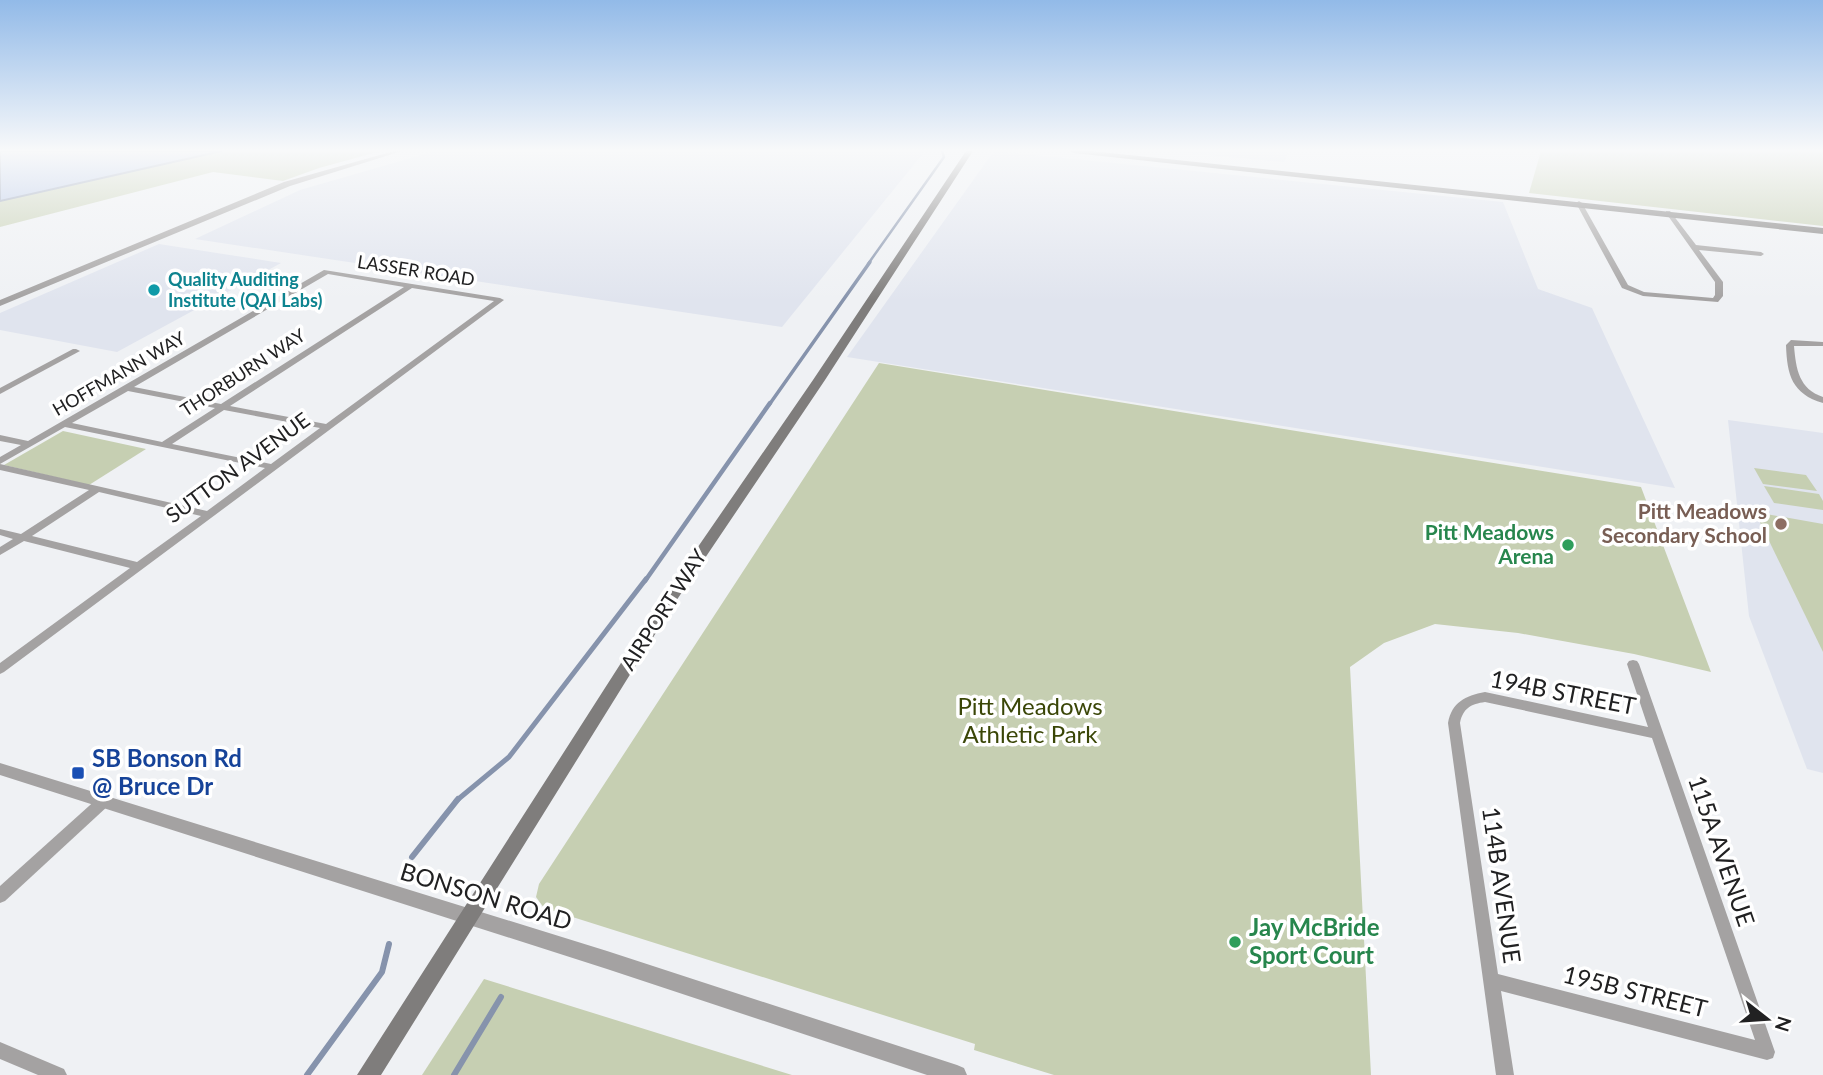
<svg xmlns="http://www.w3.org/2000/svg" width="1823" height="1075" viewBox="0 0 1823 1075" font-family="Lato,sans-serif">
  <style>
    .built { fill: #e0e4ee }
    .green { fill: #c6cfb2 }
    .water { fill: #b2c4e7; stroke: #8693ac; stroke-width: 2 }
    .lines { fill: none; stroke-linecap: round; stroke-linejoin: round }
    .stream-far4 { stroke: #8693ac; stroke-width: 2.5 }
    .stream-far3 { stroke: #8693ac; stroke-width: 3.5 }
    .stream-far2 { stroke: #8693ac; stroke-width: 4.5 }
    .stream-far1 { stroke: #8693ac; stroke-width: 5 }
    .stream { stroke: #8693ac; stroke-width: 6 }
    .minor { fill: #a4a2a2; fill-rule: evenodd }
    .tertiary { fill: #a4a2a2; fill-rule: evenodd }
    .secondary { fill: #7f7d7c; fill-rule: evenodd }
    .culture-dot { fill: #0f9aa8; stroke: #fff; stroke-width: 2.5 }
    .education-dot { fill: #8d6e63; stroke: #fff; stroke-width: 2.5 }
    .leisure-dot { fill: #2e9e5b; stroke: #fff; stroke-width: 2.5 }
    .transit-dot { fill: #1a4fb4; stroke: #fff; stroke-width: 2.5 }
    .labels { text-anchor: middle; stroke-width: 7; stroke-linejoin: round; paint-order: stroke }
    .far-street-label { font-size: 18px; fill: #212122; stroke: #fff }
    .far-culture-label { font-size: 18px; font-weight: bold; fill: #0d838f; stroke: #fff; text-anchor: start }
    .street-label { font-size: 21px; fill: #212122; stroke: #fff }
    .education-label { font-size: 21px; font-weight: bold; fill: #785e54; stroke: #fff; text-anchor: end }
    .leisure-label { font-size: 21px; font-weight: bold; fill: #27864d; stroke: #fff; text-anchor: end }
    .near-street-label { font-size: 24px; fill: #212122; stroke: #fff }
    .near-park-label { font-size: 24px; fill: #3a4607; stroke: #fff }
    .near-transit-label { font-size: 24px; font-weight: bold; fill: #164399; stroke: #fff; text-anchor: start }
    .near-leisure-label { font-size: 24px; font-weight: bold; fill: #27864d; stroke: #fff; text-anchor: start }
  </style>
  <rect width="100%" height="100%" fill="#eff1f4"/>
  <g class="built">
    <polygon points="435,151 925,151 782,327 195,239 300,190"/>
    <polygon points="994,151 1503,202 1538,289 1592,308 1675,488 847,357"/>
    <polygon points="1164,151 1289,151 1284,162"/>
    <polygon points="159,244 281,263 117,352 0,330 0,313"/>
    <polygon points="1728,420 1823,433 1823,773 1807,769 1749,616"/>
  </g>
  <g class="green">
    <polygon points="222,151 381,151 319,168 283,181 213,172 0,227 0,201"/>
    <polygon points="1541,151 1823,151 1823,226 1529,193"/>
    <polygon points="879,363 1641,487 1711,672 1634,654 1518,633 1435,624 1384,643 1350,667 1371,1075 1054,1075 974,1050 975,1044 544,908 536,897 539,884"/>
    <polygon points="63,431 146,449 89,485 4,465"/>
    <polygon points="1754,468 1806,475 1817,491 1763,484"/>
    <polygon points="1764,486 1819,494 1823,501 1823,510 1774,503"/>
    <polygon points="1755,512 1823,524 1823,652"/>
    <polygon points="484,979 792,1075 422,1075"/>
  </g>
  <polygon class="water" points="0,151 222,151 0,201"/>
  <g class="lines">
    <polyline class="stream-far4" points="868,264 944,157 942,151"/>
    <polyline class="stream-far3" points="769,405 870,262"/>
    <polyline class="stream-far2" points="645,581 770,403"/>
    <polyline class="stream-far1" points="456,801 509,757 646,579"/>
    <g class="stream">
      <polyline points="412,857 458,799"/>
      <polyline points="307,1075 382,972 389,944"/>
      <polyline points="454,1075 501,997"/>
    </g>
    <g class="minor">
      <polygon points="1579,201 1582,203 1628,285 1644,292 1713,298 1715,295 1715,282 1666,213 1666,211 1670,211 1696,245 1761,252 1764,254 1761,256 1699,250 1723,282 1723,296 1718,302 1643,296 1622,288 1576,203"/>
      <path d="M324 270 500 298 504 300 4 672 0 674V663L130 568 24 541 0 555V547L13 539 0 535V529L21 534 89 490 0 470V464L207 511 265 468 65 427 0 464V457L21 445 0 441V435L28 441ZM328 274 404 287 221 404 134 387ZM412 288 494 301 326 424 230 406ZM128 391 215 408 162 442 72 423ZM224 410 320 428 271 464 172 444ZM99 492 201 516 137 562 32 536Z"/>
      <path d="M1791 340 1823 342V346H1794C1796 369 1799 389 1823 397V403C1792 394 1787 375 1786 345Z"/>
      <polygon points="73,349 76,349 80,351 0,394 0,388"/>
      <path d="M1633 660 1637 661 1639 664 1775 1052 1773 1058 1767 1060 1501 991 1514 1075H1496L1448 723C1452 702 1465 696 1485 692L1648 727 1627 664 1629 661ZM1485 702 1652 738 1755 1040 1498 974 1460 723C1463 708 1471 704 1485 702Z"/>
      <polygon points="104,795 109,797 111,801 109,805 5,901 0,903 0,886 99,797"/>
      <polygon points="0,1042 64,1069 67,1075 38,1075 0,1059"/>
    </g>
    <g class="tertiary">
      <polygon points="394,151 402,151 290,186 0,306 0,300 284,182"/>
      <polygon points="0,763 607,951 957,1065 964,1068 967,1075 927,1075 607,969 0,775"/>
    </g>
    <g class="secondary">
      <polygon points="966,151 973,151 825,380 672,607 381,1075 357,1075 662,599 813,380"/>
      <polygon points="1070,151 1091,151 1823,228 1823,234 1074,153"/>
    </g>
  </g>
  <linearGradient id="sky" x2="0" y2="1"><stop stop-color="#92bae8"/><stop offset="0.5" stop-color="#f8f9fa"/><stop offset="1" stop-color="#f8f9fa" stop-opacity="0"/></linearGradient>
  <rect width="1823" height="301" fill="url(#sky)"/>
  <circle class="culture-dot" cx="154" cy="290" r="7"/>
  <circle class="education-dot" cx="1781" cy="524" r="7"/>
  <g class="leisure-dot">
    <circle cx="1568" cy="545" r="7"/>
    <circle cx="1235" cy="942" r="7"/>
  </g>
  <rect class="transit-dot" x="71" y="766" width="14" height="14" rx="3.5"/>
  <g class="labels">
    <g class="far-street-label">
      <text transform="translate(416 271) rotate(9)" y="6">LASSER ROAD</text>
      <text transform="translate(243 373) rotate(-33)" y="6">THORBURN WAY</text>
      <text transform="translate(119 374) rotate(-30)" y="6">HOFFMANN WAY</text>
    </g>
    <g class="far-culture-label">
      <text x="168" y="286">Quality Auditing<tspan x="168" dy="21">Institute (QAI Labs)</tspan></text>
    </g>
    <g class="street-label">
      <text transform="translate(238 468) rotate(-36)" y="7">SUTTON AVENUE</text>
      <text transform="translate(664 610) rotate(-57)" y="7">AIRPORT WAY</text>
    </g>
    <g class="education-label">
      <text x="1767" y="519">Pitt Meadows<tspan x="1767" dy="24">Secondary School</tspan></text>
    </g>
    <g class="leisure-label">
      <text x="1554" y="540">Pitt Meadows<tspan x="1554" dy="24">Arena</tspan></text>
    </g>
    <g class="near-street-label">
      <text transform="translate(1563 693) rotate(11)" y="8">194B STREET</text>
      <text transform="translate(1721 851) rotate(71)" y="8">115A AVENUE</text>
      <text transform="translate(1501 885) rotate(82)" y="8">114B AVENUE</text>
      <text transform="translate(486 897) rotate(17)" y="8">BONSON ROAD</text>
      <text transform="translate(1635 992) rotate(14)" y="8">195B STREET</text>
    </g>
    <g class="near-park-label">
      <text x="1030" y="715">Pitt Meadows<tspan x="1030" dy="28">Athletic Park</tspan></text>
    </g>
    <g class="near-transit-label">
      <text x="92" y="767">SB Bonson Rd<tspan x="92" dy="28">@ Bruce Dr</tspan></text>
    </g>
    <g class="near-leisure-label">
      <text x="1249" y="936">Jay McBride<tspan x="1249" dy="28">Sport Court</tspan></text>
    </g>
  </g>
  <g transform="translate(1767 1019) rotate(107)" stroke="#ffffff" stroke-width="5" paint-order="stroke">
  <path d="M0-5L12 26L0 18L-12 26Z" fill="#212122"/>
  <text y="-10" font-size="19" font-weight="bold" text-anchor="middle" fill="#212122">N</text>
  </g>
</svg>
